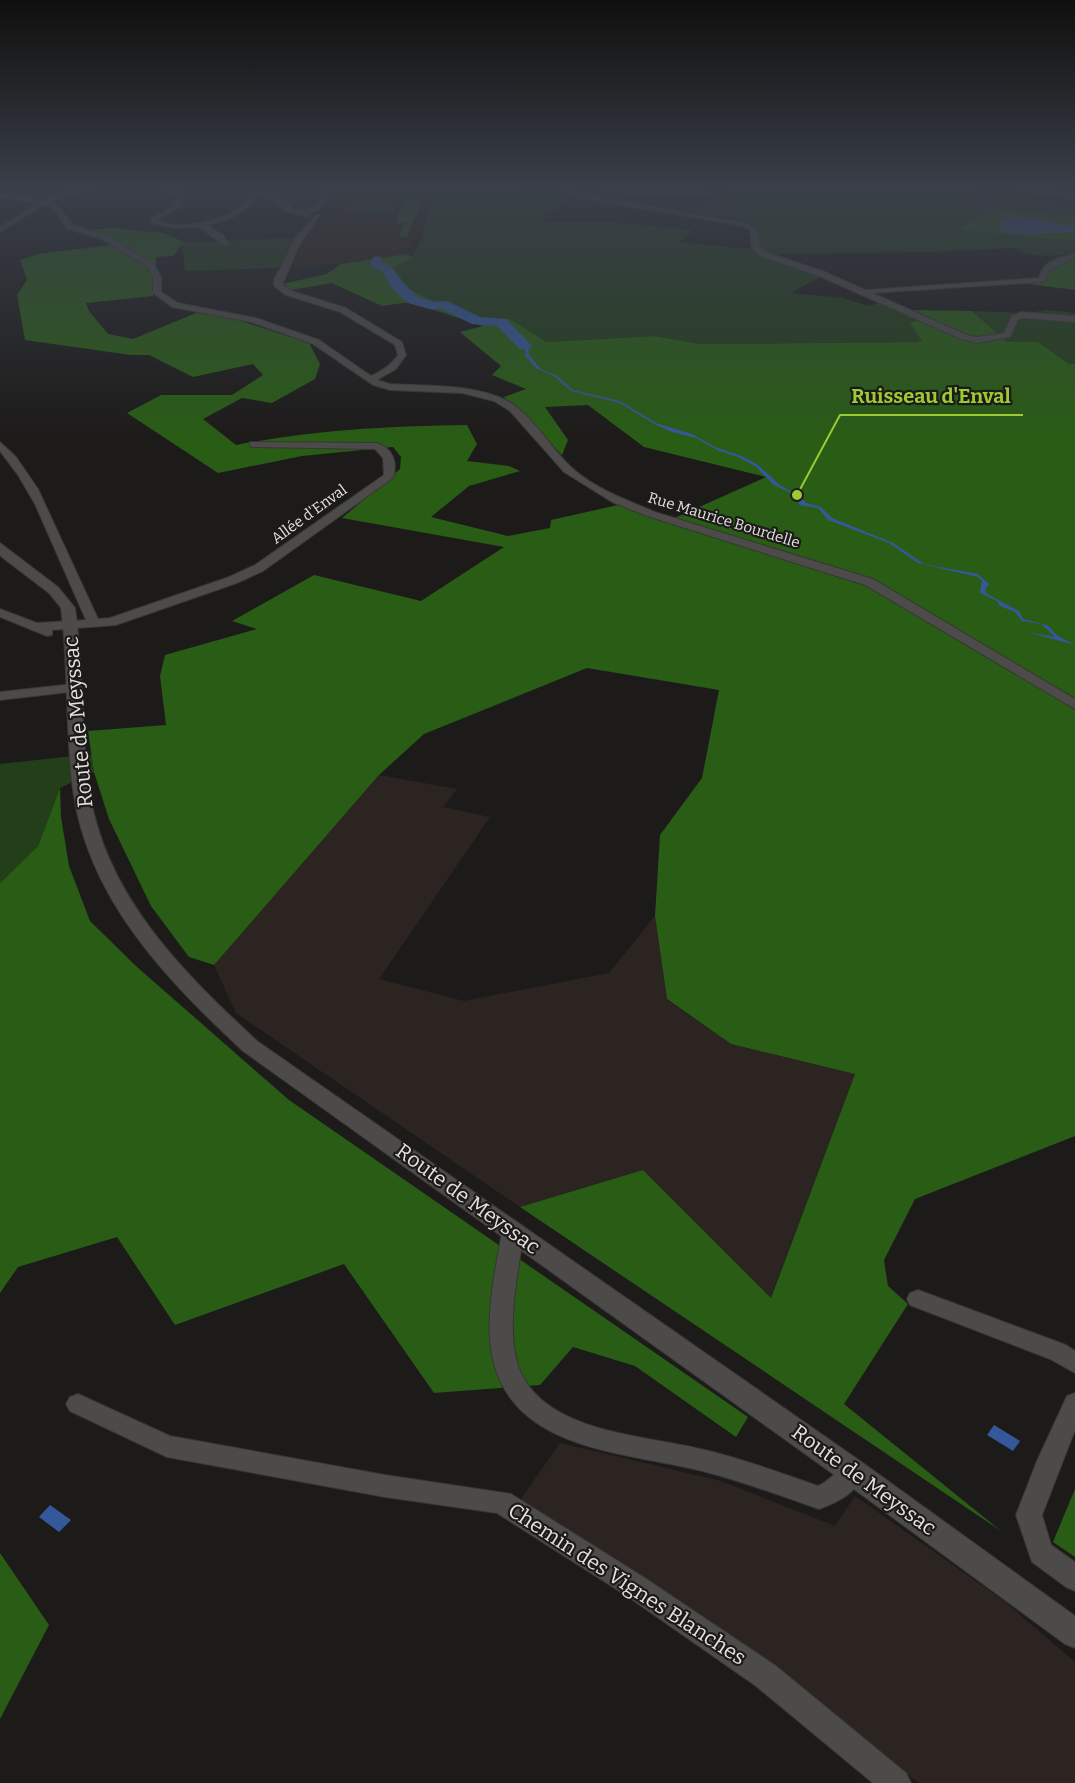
<svg xmlns="http://www.w3.org/2000/svg" width="1075" height="1783" viewBox="0 0 1075 1783" font-family="Bitter,serif">
  <style>
    .built { fill: #2c2420 }
    .education { fill: #2e1e15 }
    .green { fill: #233f1a }
    .forest { fill: #295c15 }
    .water { fill: #35589a }
    .lines { fill: none; stroke-linecap: round; stroke-linejoin: round }
    .river { fill: #35589a; fill-rule: evenodd }
    .street-casing { stroke: #383635; stroke-width: 2 }
    .secondary-casing { stroke: #383635; stroke-width: 2 }
    .street { fill: #4d4b49; fill-rule: evenodd }
    .secondary { fill: #4d4b49; fill-rule: evenodd }
    .labels { text-anchor: middle; stroke-width: 4.5; stroke-linejoin: round; paint-order: stroke }
    .far-street-label { font-size: 15px; fill: #e3e1e0; stroke: #1d1b1a }
    .near-street-label { font-size: 21px; fill: #e3e1e0; stroke: #1d1b1a }
    .leader { fill: none; stroke: #9cca32; stroke-width: 2 }
    .callout-dot { fill: #9cca32; stroke: #1d1b1a; stroke-width: 2 }
    .callout-label { font-size: 20px; text-anchor: middle; font-weight: bold; fill: #9cca32; stroke: #1d1b1a; stroke-width: 4.5; stroke-linejoin: round; paint-order: stroke }
  </style>
  <rect width="100%" height="100%" fill="#1d1b1a"/>
  <g class="built">
    <polygon points="379,775 457,789 443,807 490,817 379,979 464,1001 609,973 655,916 667,1000 731,1044 855,1074 770,1299 643,1170 520,1207 236,1013 214,965"/>
    <polygon points="560,1443 721,1481 835,1526 855,1496 1004,1601 1075,1662 1075,1783 919,1783 682,1606 520,1500"/>
  </g>
  <polygon class="education" points="334,187 435,187 424,223 406,254 341,264 292,266 301,248 305,248 303,246 312,228 320,226 330,202 327,200"/>
  <g class="green">
    <polygon points="337,187 431,187 427,199 331,199"/>
    <path d="M718 187H1011L951 196 977 204 1016 197 1075 209V215L986 209 989 212 965 230 1075 241V253C1058 256 1029 259 1015 248L931 252 759 254 822 276 791 293 843 298 869 306 883 302 919 321 911 322 922 342 700 344 654 336 547 342 510 319H482L456 305 429 299 409 289 392 266 413 256 421 240 434 189 562 192 570 196 542 222H615L693 230 679 242 760 250 757 227 742 220 679 210 738 199Z"/>
    <polygon points="355,204 395,204 391,214 362,214 343,211 345,207 354,207"/>
    <polygon points="295,238 278,268 185,271 182,242"/>
    <polygon points="1047,310 1075,313 1075,364 1069,365 1038,342 1007,342 972,311 1027,313"/>
    <polygon points="92,754 94,772 60,788 38,846 0,883 0,764"/>
  </g>
  <g class="forest">
    <polygon points="403,200 422,200 407,237 399,237 405,223 396,223"/>
    <polygon points="984,209 1075,215 1075,241 964,230 963,227 988,212"/>
    <path d="M112 228 164 233 184 242 173 256 156 257 153 296 86 303 89 311 108 334 133 339 201 311 235 319 309 343 320 364 315 379 272 403 242 398 203 419 236 445C313 430 389 426 467 425L477 444 467 461 509 466 520 471 469 486 431 517 508 536 550 528 551 520 618 505 668 521 766 477 644 447 588 405 545 407 568 440 562 455 504 397 526 389 492 375 501 366 460 332 483 326 410 302 382 306 332 283 291 290 282 284 327 274 341 264 406 254 413 257 393 267 409 289 429 299 456 305 482 319H510L547 342 654 336 700 344 922 342 910 322 928 319 913 310 972 311 1007 342H1038L1069 364H1075V1136L915 1199 884 1260 888 1286 908 1304 844 1404 1001 1531 520 1207 643 1170 771 1298 855 1074 731 1044 667 999 655 916 660 835 702 778 719 690 587 668 424 734 379 775 214 965 189 957 151 906 109 819 94 772 88 731 166 725 160 676 165 655 257 629 232 621 314 575 421 601 504 547 342 518 400 469 401 457 393 447 302 456 218 473 127 413 161 395H232L263 375 253 364 193 377 149 355H131L25 340 17 295 27 280 20 260 38 254 119 244 89 230Z"/>
    <path d="M1075 253V290L1015 282 1039 279C1040 260 1060 256 1075 253Z"/>
    <polygon points="60,788 61,817 69,866 90,921 137,967 289,1100 748,1417 736,1437 635,1366 573,1347 540,1385 434,1393 344,1264 175,1325 117,1237 18,1267 0,1293 0,883 38,846"/>
    <polygon points="1075,1489 1075,1557 1053,1542"/>
    <polygon points="0,1553 49,1625 0,1719"/>
  </g>
  <g class="water">
    <polygon points="1018,216 1075,227 1075,232 1021,234 1002,231 1000,226 1008,218"/>
    <polygon points="528,346 529,355 541,369 556,375 573,390 620,401 656,423 692,434 715,447 744,457 758,465 781,486 800,496 806,503 821,507 832,518 893,543 924,564 978,574 989,584 985,590 987,594 1019,611 1023,619 1047,625 1058,636 1075,645 1027,632 1055,637 1041,624 1022,621 1015,612 1000,606 997,601 980,593 982,581 978,577 918,563 889,543 828,520 818,508 799,505 797,496 774,485 755,466 738,457 717,450 696,438 672,432 654,424 620,403 571,391 554,376 536,368 525,356 525,346"/>
    <polygon points="994,1425 1020,1441 1013,1451 987,1435"/>
    <polygon points="50,1505 71,1520 59,1532 39,1517"/>
  </g>
  <g class="lines">
    <polygon class="river" points="377,256 381,257 383,264 390,265 402,282 418,297 433,302 447,301 480,317 506,319 532,346 530,349 520,349 497,326 472,324 440,308 433,310 408,303 392,288 382,271 370,266 373,257"/>
    <g class="street-casing">
      <g id="street">
        <path d="M89 187H101L50 201 60 208 73 225 107 235 154 264 161 277V292L178 303 256 318 319 340 371 376C382 371 391 365 398 355L395 345 340 312 286 295 274 286V280L296 237 316 215H320L299 246 282 285 292 291 346 308 402 342 406 355 396 369 377 380 390 384C427 386 465 384 499 397 529 408 548 445 571 467 593 488 627 500 655 512L873 579 1075 699V709L865 585 647 516 612 502 564 472 510 411 494 401 462 393 390 390 373 385 313 344 251 322 172 307 153 293V277L148 267 101 239 67 229 55 210 45 204 0 232V227L38 203 0 197V193L42 199Z"/>
        <path d="M157 187H167L185 195 179 208 158 220C180 231 221 222 241 206 246 202 248 196 253 192 261 193 270 193 277 196 297 205 286 216 315 207L326 187H332L320 209 309 213 311 215 308 217 285 211 271 198 255 196C246 215 226 221 207 225L223 235 229 244 225 246 199 227 175 228 152 223V218L174 206 178 196Z"/>
        <path d="M556 187H565L577 193 747 223 757 229 760 247 766 252 825 272 865 290 1039 278C1043 261 1059 258 1075 254V258L1049 270 1046 280 1042 282 872 293 967 335 977 337 1004 333 1012 316 1021 312 1075 316V322L1022 318 1018 320 1010 337 977 343 961 339 819 276 760 256 752 248 750 230 743 226 575 197Z"/>
        <polygon points="1014,187 1075,195 1075,199 1017,189"/>
        <polygon points="602,189 705,192 708,194 600,192"/>
        <path d="M0 442 16 457 38 489 98 619 110 618 229 577 255 565 384 475 383 458 375 449 254 447 250 446V442L377 443C393 448 398 463 393 478L263 571 237 583 116 625 52 630V635L47 636 0 617V609L37 623 86 620 35 504 18 475 0 451Z"/>
        <polygon points="73,684 78,685 78,691 0,700 0,692"/>
        <path d="M513 1224 521 1226 524 1232C518 1271 505 1331 519 1368 544 1434 647 1435 705 1450 743 1459 781 1473 818 1486 832 1480 839 1466 853 1461L862 1464 865 1472C856 1493 839 1502 819 1509 782 1496 744 1482 706 1472 633 1452 519 1454 494 1364 483 1323 495 1273 502 1232L505 1226Z"/>
        <polygon points="918,1290 1066,1345 1075,1351 1075,1373 1050,1359 910,1305 907,1299 910,1293"/>
        <polygon points="1075,1393 1075,1430 1042,1515 1051,1545 1075,1562 1075,1591 1066,1587 1032,1562 1016,1515 1037,1461 1067,1396"/>
        <polygon points="78,1394 170,1436 385,1475 511,1494 645,1578 776,1666 906,1773 911,1783 873,1783 756,1686 627,1596 497,1513 385,1497 167,1457 70,1411 66,1404 70,1397"/>
      </g>
    </g>
    <g class="secondary-casing">
      <path id="secondary" d="M0 543 58 587 75 608C84 668 80 729 89 789 105 896 182 971 257 1041L863 1463 1075 1616V1648L1065 1644 843 1481 243 1051C166 979 88 899 73 790 65 729 69 668 61 608L49 593 3 558 0 555Z"/>
    </g>
    <use href="#street" class="street"/>
    <use href="#secondary" class="secondary"/>
  </g>
  <linearGradient id="sky" x2="0" y2="1"><stop stop-color="#100f0e"/><stop offset="0.43" stop-color="#3a3f49"/><stop offset="1" stop-color="#3a3f49" stop-opacity="0"/></linearGradient>
  <rect width="1075" height="437" fill="url(#sky)"/>
  <g class="labels">
    <g class="far-street-label">
      <text transform="translate(309 514) rotate(-36)" y="5">Allée d'Enval</text>
      <text transform="translate(724 520) rotate(17)" y="5">Rue Maurice Bourdelle</text>
    </g>
    <g class="near-street-label">
      <text transform="translate(78 722) rotate(-95)" y="7">Route de Meyssac</text>
      <text transform="translate(468 1199) rotate(36)" y="7">Route de Meyssac</text>
      <text transform="translate(864 1480) rotate(36)" y="7">Route de Meyssac</text>
      <text transform="translate(627 1584) rotate(33)" y="7">Chemin des Vignes Blanches</text>
    </g>
  </g>
  <path class="leader" d="M797 495L840 415H1023"/>
  <circle class="callout-dot" cx="797" cy="495" r="6"/>
  <g class="callout-label">
    <text x="931" y="403">Ruisseau d'Enval</text>
  </g>
</svg>
